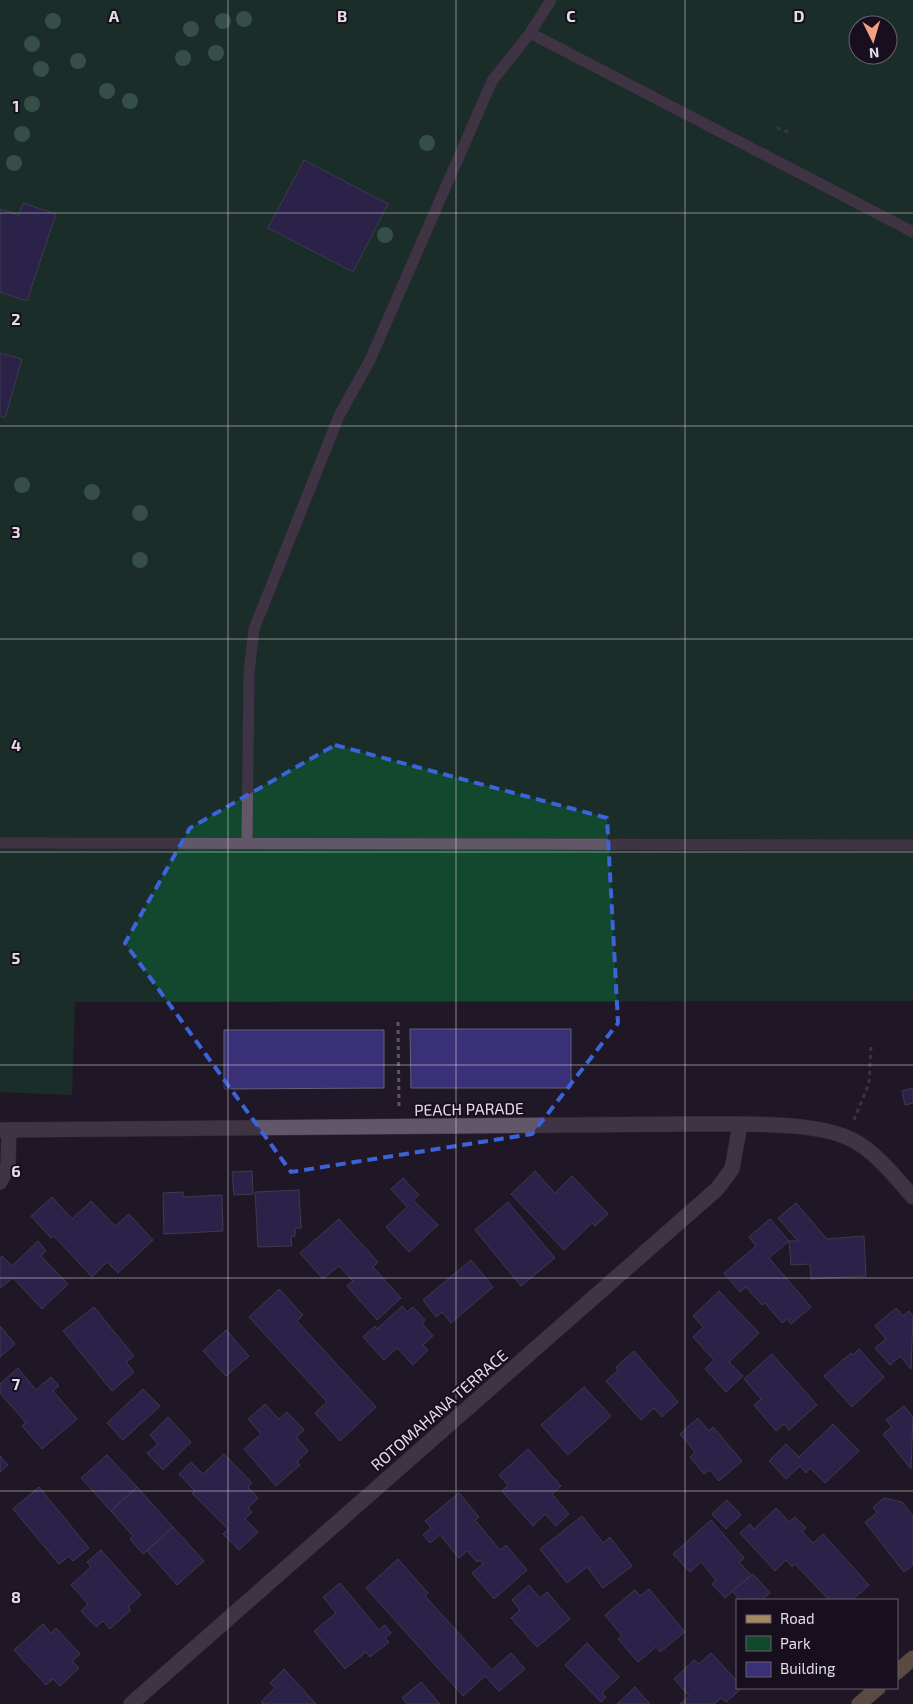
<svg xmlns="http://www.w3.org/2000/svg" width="913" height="1704" viewBox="0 0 913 1704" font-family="'Exo 2',sans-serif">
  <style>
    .green { fill: #12482d; fill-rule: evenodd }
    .building { fill: #393077; stroke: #626277 }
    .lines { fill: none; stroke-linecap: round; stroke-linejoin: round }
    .lane-casing { stroke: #3b3440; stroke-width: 12 }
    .street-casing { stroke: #3b3440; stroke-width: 16 }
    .secondary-casing { stroke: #3b3440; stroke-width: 16 }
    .primary-casing { stroke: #3b3440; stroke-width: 16 }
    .path { stroke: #5d5563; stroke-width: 3; stroke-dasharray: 4 4; stroke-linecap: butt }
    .lane { stroke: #625769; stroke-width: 11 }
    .street { stroke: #625769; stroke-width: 15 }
    .secondary { stroke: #625769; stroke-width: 15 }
    .primary { stroke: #a38864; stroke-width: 15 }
    .tree { fill: #509071 }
    .marked { fill: none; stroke: #3b63da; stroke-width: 4; stroke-dasharray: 10 6; stroke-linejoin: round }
    .grid { fill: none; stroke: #e3dde8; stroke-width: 1; stroke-opacity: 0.55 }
    .labels { text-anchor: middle; stroke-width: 4; stroke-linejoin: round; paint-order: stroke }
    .street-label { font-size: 16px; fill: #e3dde8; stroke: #180f1e }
    .grid-label { font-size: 16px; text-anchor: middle; font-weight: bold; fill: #e3dde8; stroke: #180f1e; stroke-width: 4; stroke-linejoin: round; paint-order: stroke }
  </style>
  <rect width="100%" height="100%" fill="#211827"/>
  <path class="green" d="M0 0H913V1001L75 1002 72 1095 0 1092ZM858 25H888V55H858Z"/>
  <g class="building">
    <polygon points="304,160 388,204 353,272 268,228"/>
    <polygon points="23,203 56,214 27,301 0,292 0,209 19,215"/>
    <polygon points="0,353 22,359 5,418 0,416"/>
    <polygon points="410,1029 571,1029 571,1088 411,1088"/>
    <polygon points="224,1030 384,1030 384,1088 224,1089"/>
    <polygon points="913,1088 913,1103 905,1105 902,1091"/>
    <polygon points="252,1171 253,1194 234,1195 232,1172"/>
    <polygon points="535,1171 555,1193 572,1176 608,1214 595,1226 592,1223 564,1250 511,1194"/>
    <polygon points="403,1178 419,1195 413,1200 438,1225 409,1252 386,1227 407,1207 391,1189"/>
    <polygon points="299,1190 301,1228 295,1228 295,1236 291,1237 292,1246 258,1247 255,1192"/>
    <polygon points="183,1192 183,1197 222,1195 223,1231 164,1234 163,1193"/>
    <polygon points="52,1197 72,1219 91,1201 115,1226 129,1214 153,1240 118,1273 107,1262 92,1277 54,1236 51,1238 31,1216"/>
    <polygon points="508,1202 555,1258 521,1286 475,1230"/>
    <polygon points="796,1203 827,1239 864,1236 866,1276 811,1279 810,1264 791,1265 789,1241 798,1241 778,1218"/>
    <polygon points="339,1219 378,1262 373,1267 401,1298 377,1320 347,1286 353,1281 339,1266 323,1279 300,1253"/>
    <polygon points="770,1219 789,1241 769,1258 811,1307 791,1324 787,1319 782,1323 765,1303 762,1305 746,1287 740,1292 724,1273 756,1246 749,1237"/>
    <polygon points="38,1241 46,1251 41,1256 68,1284 42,1309 13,1278 0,1288 0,1258 2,1256 12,1266"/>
    <polygon points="471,1260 493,1287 451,1323 442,1312 436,1317 423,1300"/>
    <polygon points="279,1289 303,1315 297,1321 376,1407 340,1441 315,1413 327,1402 249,1317"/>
    <polygon points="719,1291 759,1333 729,1362 743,1376 726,1392 705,1369 714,1360 693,1337 703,1327 693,1316"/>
    <polygon points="402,1306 407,1312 413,1307 425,1320 422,1323 433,1336 423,1345 428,1350 413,1365 397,1348 384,1360 363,1337 375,1326 377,1329"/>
    <polygon points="94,1307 134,1356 126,1362 134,1372 112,1391 63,1331"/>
    <polygon points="896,1308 903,1316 909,1311 913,1316 911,1369 900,1356 890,1365 875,1348 886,1339 875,1326"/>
    <polygon points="0,1326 15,1344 0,1357"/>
    <polygon points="226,1330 249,1356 226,1376 203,1351"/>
    <polygon points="859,1349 884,1377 852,1407 824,1376 851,1353 853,1355"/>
    <polygon points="634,1351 678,1402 662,1417 654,1408 641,1420 606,1381 618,1370 616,1367"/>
    <polygon points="772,1354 817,1405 789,1430 784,1424 776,1431 754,1405 761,1399 744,1379"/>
    <polygon points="18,1368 36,1390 51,1377 59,1386 53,1391 77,1419 42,1449 22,1426 26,1423 0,1393 0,1384"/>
    <polygon points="584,1387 611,1416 568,1455 541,1425"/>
    <polygon points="143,1389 160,1406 123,1440 107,1423"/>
    <polygon points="265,1404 279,1419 287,1412 304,1430 296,1437 308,1451 297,1462 300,1465 276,1486 244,1449 261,1434 248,1419"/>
    <polygon points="904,1406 913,1417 911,1469 883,1434 892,1427 886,1420"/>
    <polygon points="168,1417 191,1442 163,1470 147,1453 158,1444 150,1435"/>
    <polygon points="698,1418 709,1431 713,1427 742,1461 719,1481 710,1470 704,1474 690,1457 695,1452 680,1434"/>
    <polygon points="833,1424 859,1451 825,1483 810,1468 806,1473 800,1466 786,1479 769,1461 786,1444 799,1457"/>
    <polygon points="528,1449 561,1486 552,1494 569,1514 556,1526 545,1514 533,1526 502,1491 508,1485 499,1475"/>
    <polygon points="224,1454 252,1483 248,1487 258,1498 248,1508 252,1512 245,1519 258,1532 239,1550 223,1534 228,1529 192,1493 195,1491 179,1474 191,1462 203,1474"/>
    <polygon points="107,1455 137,1487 111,1511 81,1478"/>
    <polygon points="0,1456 8,1465 0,1472"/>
    <polygon points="39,1487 89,1548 73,1561 69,1556 59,1564 13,1509"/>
    <polygon points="137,1487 173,1527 143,1554 130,1539 133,1536 111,1511"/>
    <polygon points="459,1493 479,1517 475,1520 500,1550 506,1545 527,1570 494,1599 472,1573 483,1564 480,1560 477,1562 467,1551 459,1558 440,1535 430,1543 423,1535 431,1528 425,1521"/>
    <polygon points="884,1498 902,1502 913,1516 913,1565 904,1572 865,1522 877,1513 873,1507"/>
    <polygon points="727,1500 741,1515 726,1529 712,1514"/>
    <polygon points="776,1508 789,1522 795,1517 806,1528 802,1531 813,1543 823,1534 869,1585 852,1600 829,1600 795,1564 792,1567 786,1560 775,1571 740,1533 750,1524 754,1529"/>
    <polygon points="582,1516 603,1543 610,1537 632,1566 603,1588 587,1567 567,1583 540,1549"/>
    <polygon points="711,1520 744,1558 739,1562 751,1575 725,1598 712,1584 716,1580 701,1562 690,1572 673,1554"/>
    <polygon points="173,1527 204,1561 177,1585 147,1551"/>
    <polygon points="101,1550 141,1595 128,1607 131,1610 110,1629 103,1621 96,1627 81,1611 88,1604 71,1585 91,1567 87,1562"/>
    <polygon points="398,1559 428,1593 425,1596 492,1670 511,1653 525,1669 499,1691 485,1676 463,1696 366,1588"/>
    <polygon points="753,1574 770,1593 762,1600 740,1600 732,1591"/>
    <polygon points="340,1583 379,1630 385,1625 391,1633 385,1638 389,1642 370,1657 366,1652 345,1669 314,1631 336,1613 323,1597"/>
    <polygon points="529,1585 540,1598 547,1592 570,1619 537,1647 511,1618 520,1610 512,1600"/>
    <polygon points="649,1589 685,1632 660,1652 656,1647 638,1662 618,1639 622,1636 605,1615 635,1590 640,1596"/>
    <polygon points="43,1624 51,1633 56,1628 80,1654 72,1661 79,1668 60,1686 53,1679 46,1685 14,1650"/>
    <polygon points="587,1643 619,1677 602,1693 606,1697 601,1702 565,1665"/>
    <polygon points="711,1653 737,1681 737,1688 742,1688 726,1702 721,1698 714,1704 680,1704 689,1696 674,1679 694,1660 699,1664"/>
    <polygon points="284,1669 316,1704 263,1704 261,1702 275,1688 270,1683"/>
    <polygon points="421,1682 440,1704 407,1704 402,1698"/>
    <polygon points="635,1687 650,1704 617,1704"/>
  </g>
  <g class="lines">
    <g class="lane-casing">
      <g id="lane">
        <polyline points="530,33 913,232"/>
        <polyline points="247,842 249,673 254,629 339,416 370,360 492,81 530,33 551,0"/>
        <polyline points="0,843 913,845"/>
      </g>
    </g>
    <g class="street-casing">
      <g id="street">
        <polyline points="0,1182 8,1166 9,1130"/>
        <polyline points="131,1704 717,1189 732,1169 740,1125"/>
      </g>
    </g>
    <g class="secondary-casing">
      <path id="secondary" d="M0 1130 692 1124C736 1125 821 1119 858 1143 880 1157 896 1178 913 1197"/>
    </g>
    <g class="primary-casing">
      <g id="primary">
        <polyline points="897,1672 913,1658"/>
        <polyline points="859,1704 878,1688"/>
      </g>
    </g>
    <g class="path">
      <polyline points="777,128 788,132"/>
      <polyline points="398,1022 399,1106"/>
      <polyline points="854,1120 869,1083 871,1046"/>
    </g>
    <use href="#lane" class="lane"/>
    <use href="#street" class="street"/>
    <use href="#secondary" class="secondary"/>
    <use href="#primary" class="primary"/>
  </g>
  <g class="tree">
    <circle cx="244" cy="19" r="8"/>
    <circle cx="53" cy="21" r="8"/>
    <circle cx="223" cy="21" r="8"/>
    <circle cx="191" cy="29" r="8"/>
    <circle cx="32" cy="44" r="8"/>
    <circle cx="216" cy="53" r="8"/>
    <circle cx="183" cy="58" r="8"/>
    <circle cx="78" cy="61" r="8"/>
    <circle cx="41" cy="69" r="8"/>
    <circle cx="107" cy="91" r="8"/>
    <circle cx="130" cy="101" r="8"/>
    <circle cx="32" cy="104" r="8"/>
    <circle cx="22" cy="134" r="8"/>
    <circle cx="427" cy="143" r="8"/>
    <circle cx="14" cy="163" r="8"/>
    <circle cx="385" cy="235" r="8"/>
    <circle cx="22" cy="485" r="8"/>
    <circle cx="92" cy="492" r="8"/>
    <circle cx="140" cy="513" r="8"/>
    <circle cx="140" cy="560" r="8"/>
  </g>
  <path d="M0 0H913V1704H0ZM335 745 607 818 618 1023 532 1134 291 1172 125 943 190 828Z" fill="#211827" fill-opacity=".55" fill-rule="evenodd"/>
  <path class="marked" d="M335 745 607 818 618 1023 532 1134 291 1172 125 943 190 828Z"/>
  <path class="grid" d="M228 0V1704M456 0V1704M685 0V1704M0 213H913M0 426H913M0 639H913M0 852H913M0 1065H913M0 1278H913M0 1491H913"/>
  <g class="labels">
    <g class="street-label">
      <text transform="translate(469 1109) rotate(-1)" y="6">PEACH PARADE</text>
      <text transform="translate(439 1410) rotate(-41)" y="6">ROTOMAHANA TERRACE</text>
    </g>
  </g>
  <g class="grid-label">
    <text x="114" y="22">A</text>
    <text x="342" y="22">B</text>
    <text x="571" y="22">C</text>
    <text x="799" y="22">D</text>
    <text x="16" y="112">1</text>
    <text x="16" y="325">2</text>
    <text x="16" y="538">3</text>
    <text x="16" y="751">4</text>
    <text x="16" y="964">5</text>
    <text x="16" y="1177">6</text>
    <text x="16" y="1390">7</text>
    <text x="16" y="1603">8</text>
  </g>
  <rect x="736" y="1599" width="162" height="90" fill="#180f1e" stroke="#69616f"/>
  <rect x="746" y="1615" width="25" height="8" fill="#a38864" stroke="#69616f"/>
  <text x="780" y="1624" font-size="15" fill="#e3dde8">Road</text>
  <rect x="746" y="1636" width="25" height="15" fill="#12482d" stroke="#69616f"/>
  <text x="780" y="1649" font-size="15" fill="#e3dde8">Park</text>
  <rect x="746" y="1662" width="25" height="15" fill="#393077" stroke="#69616f"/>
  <text x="780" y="1674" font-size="15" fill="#e3dde8">Building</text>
  <g transform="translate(873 40) rotate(175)"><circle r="24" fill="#180f1e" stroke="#69616f"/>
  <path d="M0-4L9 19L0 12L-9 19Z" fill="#f2a07f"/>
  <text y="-8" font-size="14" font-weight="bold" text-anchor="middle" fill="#e3dde8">N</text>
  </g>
</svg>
